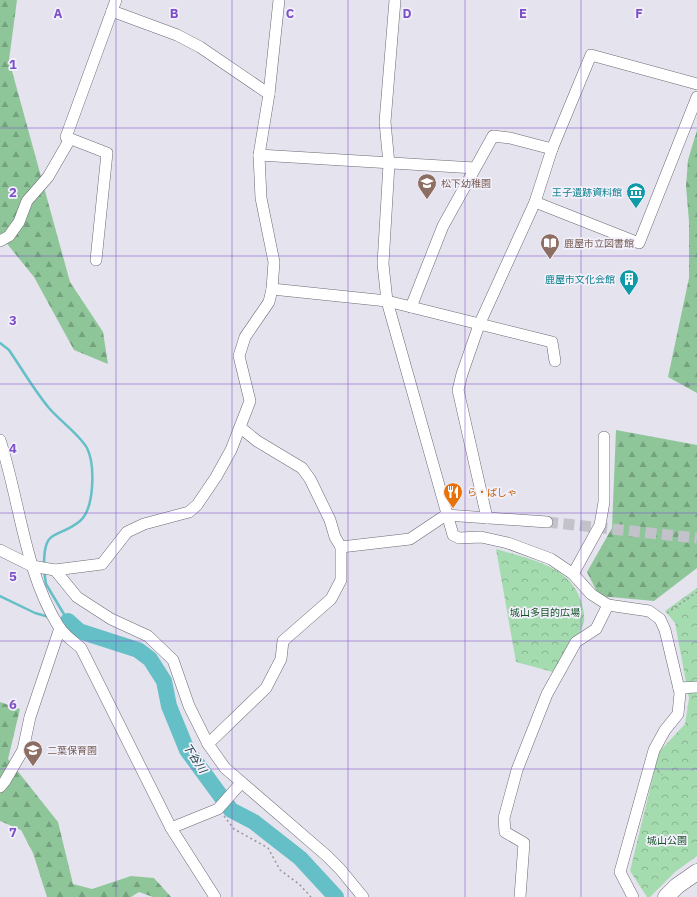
<svg xmlns="http://www.w3.org/2000/svg" width="697" height="897" viewBox="0 0 697 897" font-family="'IBM Plex Sans','Noto Sans JP',sans-serif">
  <style>
    .forest { fill: url(#forest-firs) }
    .park { fill: url(#park-crowns) }
    .lines { fill: none; stroke-linecap: round; stroke-linejoin: round }
    .stream { stroke: #64bfc6; stroke-width: 2.5 }
    .river { stroke: #64bfc6; stroke-width: 16 }
    .minor-tunnel { stroke: #c3c2cb; stroke-width: 11; stroke-dasharray: 11 5.5; stroke-linecap: butt }
    .minor-casing { stroke: #6c6a73; stroke-width: 12 }
    .highway-casing { stroke: #6c6a73; stroke-width: 17 }
    .path { stroke: #97959d; stroke-width: 1.5; stroke-dasharray: 2 3; stroke-linecap: butt }
    .minor { stroke: #fff; stroke-width: 11 }
    .highway { stroke: #fff; stroke-width: 16 }
    .grid { fill: none; stroke: #7e50c8; stroke-width: 1; stroke-opacity: 0.55 }
    .labels { text-anchor: middle; stroke-width: 3.5; stroke-linejoin: round; paint-order: stroke }
    .education-label { font-size: 10px; fill: #785e54; stroke: #f2f0fb; text-anchor: start }
    .culture-label { font-size: 10px; fill: #0d838f; stroke: #f2f0fb; text-anchor: end }
    .food-label { font-size: 10px; fill: #c56008; stroke: #f2f0fb; text-anchor: start }
    .park-label { font-size: 10px; fill: #165328; stroke: #f2f0fb }
    .water-label { font-size: 11px; font-style: italic; fill: #0e3a3d; stroke: #f2f0fb }
    .grid-label { font-size: 13px; text-anchor: middle; font-weight: bold; fill: #7e50c8; stroke: #f2f0fb; stroke-width: 3.5; stroke-linejoin: round; paint-order: stroke }
  </style>
  <defs>
    <pattern id="forest-firs" width="22" height="20" patternUnits="userSpaceOnUse"><rect width="22" height="20" fill="#8ec699"/><path d="M5 1l3.5 6h-7zM16 11l3.5 6h-7z" fill="#75a27e"/></pattern>
    <pattern id="park-crowns" width="20" height="18" patternUnits="userSpaceOnUse"><rect width="20" height="18" fill="#a5dcaf"/><path d="M2 6a3 3 0 1 1 6 0M12 15a3 3 0 1 1 6 0" fill="none" stroke="#88b490"/></pattern>
  </defs>
  <rect width="100%" height="100%" fill="#e5e3ee"/>
  <g class="forest">
    <polygon points="0,0 17,0 9,60 70,282 103,332 108,364 74,350 34,277 0,235"/>
    <polygon points="697,130 697,393 668,377 689,278 689,222 686,186 688,160"/>
    <polygon points="616,430 697,445 697,568 654,601 599,596 587,572 612,528"/>
    <polygon points="0,702 20,709 8,759 58,822 73,884 92,889 131,876 154,878 171,897 153,897 139,892 131,897 47,897 33,853 21,830 0,821"/>
  </g>
  <g class="park">
    <path d="M496 549C528 559 570 565 581 601 583 607 585 616 584 622 579 640 563 657 553 672L516 662Z"/>
    <polygon points="697,588 697,856 675,872 650,897 647,897 630,871 659,752 685,724 689,698 675,623 665,611"/>
  </g>
  <g class="lines">
    <g class="stream">
      <path d="M0 343 9 350C22 369 34 390 49 408 60 421 79 434 87 448 95 464 95 508 80 521 57 540 44 526 44 565"/>
      <polyline points="44,570 46,584 68,621"/>
      <polyline points="0,596 35,613 49,617"/>
    </g>
    <polyline class="river" points="68,621 79,631 138,650 150,659 164,681 169,706 187,750 231,810 254,822 300,858 336,897"/>
    <polyline class="minor-tunnel" points="547,522 697,538"/>
    <g class="minor-casing">
      <g id="minor">
        <polyline points="395,0 385,122 389,164 383,264 387,301 453,535 459,538 481,537 508,543 551,559 573,574 591,594 608,605 649,611 660,619 665,630 680,693 678,714 665,730 654,750 620,872 633,897"/>
        <polyline points="112,11 177,35 200,47 269,94"/>
        <polyline points="259,155 475,168"/>
        <polyline points="535,202 639,243 697,97"/>
        <polyline points="0,241 9,236 19,222 27,201 48,177 70,139"/>
        <polyline points="96,260 107,153 66,137 116,0"/>
        <polyline points="272,289 387,301 552,342 555,361"/>
        <polyline points="411,307 443,226 493,136 510,138 552,149"/>
        <path d="M0 440C20 501 24 571 59 627 64 635 74 642 81 648L171 828 215 897"/>
        <polyline points="487,518 458,390 462,374 479,325 535,202 552,149 591,55 697,84"/>
        <polyline points="341,547 410,539 446,515 547,522"/>
        <polyline points="0,550 32,566 55,570 102,564 127,532 144,524 189,512 197,505 216,477 231,450 250,401 239,356 245,337 269,302 272,289 274,262 261,198 259,155 269,94 279,0"/>
        <polyline points="55,570 77,597 111,619 148,636 173,660 189,706 208,744 225,768 327,856 340,869 363,897"/>
        <polyline points="573,574 600,525 604,502 604,437"/>
        <polyline points="679,688 697,687"/>
        <polyline points="208,744 266,688 281,659 283,641 331,599 341,580 341,547 335,537 330,520 310,479 302,468 257,441 241,428"/>
        <polyline points="0,787 5,781 23,750 30,717 60,628"/>
        <polyline points="171,828 218,809 241,783"/>
        <polyline points="520,897 524,843 505,832 504,818 517,770 547,694 576,642 596,629 608,605"/>
      </g>
    </g>
    <g class="highway-casing">
      <polyline id="highway" points="666,897 677,886 697,872"/>
    </g>
    <g class="path">
      <polyline points="667,613 697,592"/>
      <polyline points="658,771 662,775"/>
      <polyline points="224,816 234,829 268,848 280,870 299,884 311,897"/>
    </g>
    <use href="#minor" class="minor"/>
    <use href="#highway" class="highway"/>
  </g>
  <path class="grid" d="M116 0V897M232 0V897M348 0V897M465 0V897M581 0V897M0 128H697M0 256H697M0 384H697M0 513H697M0 641H697M0 769H697"/>
  <defs>
    <g id="school-pin" transform="scale(1)"><path d="M0 17L-7.5 6A9.5 9.5 0 1 1 7.5 6Z" fill="#8d6e63" stroke="#f2f0fb"/><path d="M0-5L7-2L0 1L-7-2ZM-4 1L0 2.5L4 1V4Q0 6-4 4Z" fill="#fff"/></g>
    <g id="museum-pin" transform="scale(1)"><path d="M0 17L-7.5 6A9.5 9.5 0 1 1 7.5 6Z" fill="#0f9aa8" stroke="#f2f0fb"/><path d="M0-6L6-3V-2H-6V-3ZM-5-1h2V3h-2ZM-1-1h2V3h-2ZM3-1h2V3H3ZM-6 4H6V6H-6Z" fill="#fff"/></g>
    <g id="library-pin" transform="scale(1)"><path d="M0 17L-7.5 6A9.5 9.5 0 1 1 7.5 6Z" fill="#8d6e63" stroke="#f2f0fb"/><path d="M-6-4Q-3-5.5-.7-3.5V5Q-3 3-6 4ZM6-4Q3-5.5 .7-3.5V5Q3 3 6 4Z" fill="#fff"/></g>
    <g id="building-pin" transform="scale(1)"><path d="M0 17L-7.5 6A9.5 9.5 0 1 1 7.5 6Z" fill="#0f9aa8" stroke="#f2f0fb"/><path d="M-4-6H4V6H1V3H-1V6H-4ZM-2.5-4.3h1.7v1.8h-1.7ZM.8-4.3h1.7v1.8H.8ZM-2.5-1h1.7V.8h-1.7ZM.8-1h1.7V.8H.8Z" fill="#fff"/></g>
    <g id="restaurant-pin" transform="scale(1)"><path d="M0 17L-7.5 6A9.5 9.5 0 1 1 7.5 6Z" fill="#e8710a" stroke="#f2f0fb"/><path d="M-5-6h1v4h1v-4h1v4h1v-4h1v5L-1.5 .5V6h-2V.5L-5-1ZM5-6V6H3V1.5H1.5Q1.5-4 5-6Z" fill="#fff"/></g>
  </defs>
  <g fill-rule="evenodd">
    <use href="#school-pin" x="427" y="183"/>
    <use href="#museum-pin" x="636" y="192"/>
    <use href="#library-pin" x="550" y="243"/>
    <use href="#building-pin" x="629" y="279"/>
    <use href="#restaurant-pin" x="453" y="492"/>
    <use href="#school-pin" x="33" y="750"/>
  </g>
  <g class="labels">
    <g class="education-label">
      <text x="441" y="187">松下幼稚園</text>
      <text x="564" y="247">鹿屋市立図書館</text>
      <text x="47" y="754">二葉保育園</text>
    </g>
    <g class="culture-label">
      <text x="622" y="196">王子遺跡資料館</text>
      <text x="615" y="283">鹿屋市文化会館</text>
    </g>
    <g class="food-label">
      <text x="467" y="496">ら・ぱしゃ</text>
    </g>
    <g class="park-label">
      <text x="545" y="616">城山多目的広場</text>
      <text x="667" y="844">城山公園</text>
    </g>
    <g class="water-label">
      <text transform="translate(195 758) rotate(57)" y="4">下谷川</text>
    </g>
  </g>
  <g class="grid-label">
    <text x="58" y="18">A</text>
    <text x="174" y="18">B</text>
    <text x="290" y="18">C</text>
    <text x="407" y="18">D</text>
    <text x="523" y="18">E</text>
    <text x="639" y="18">F</text>
    <text x="13" y="69">1</text>
    <text x="13" y="197">2</text>
    <text x="13" y="325">3</text>
    <text x="13" y="453">4</text>
    <text x="13" y="581">5</text>
    <text x="13" y="709">6</text>
    <text x="13" y="837">7</text>
  </g>
</svg>
